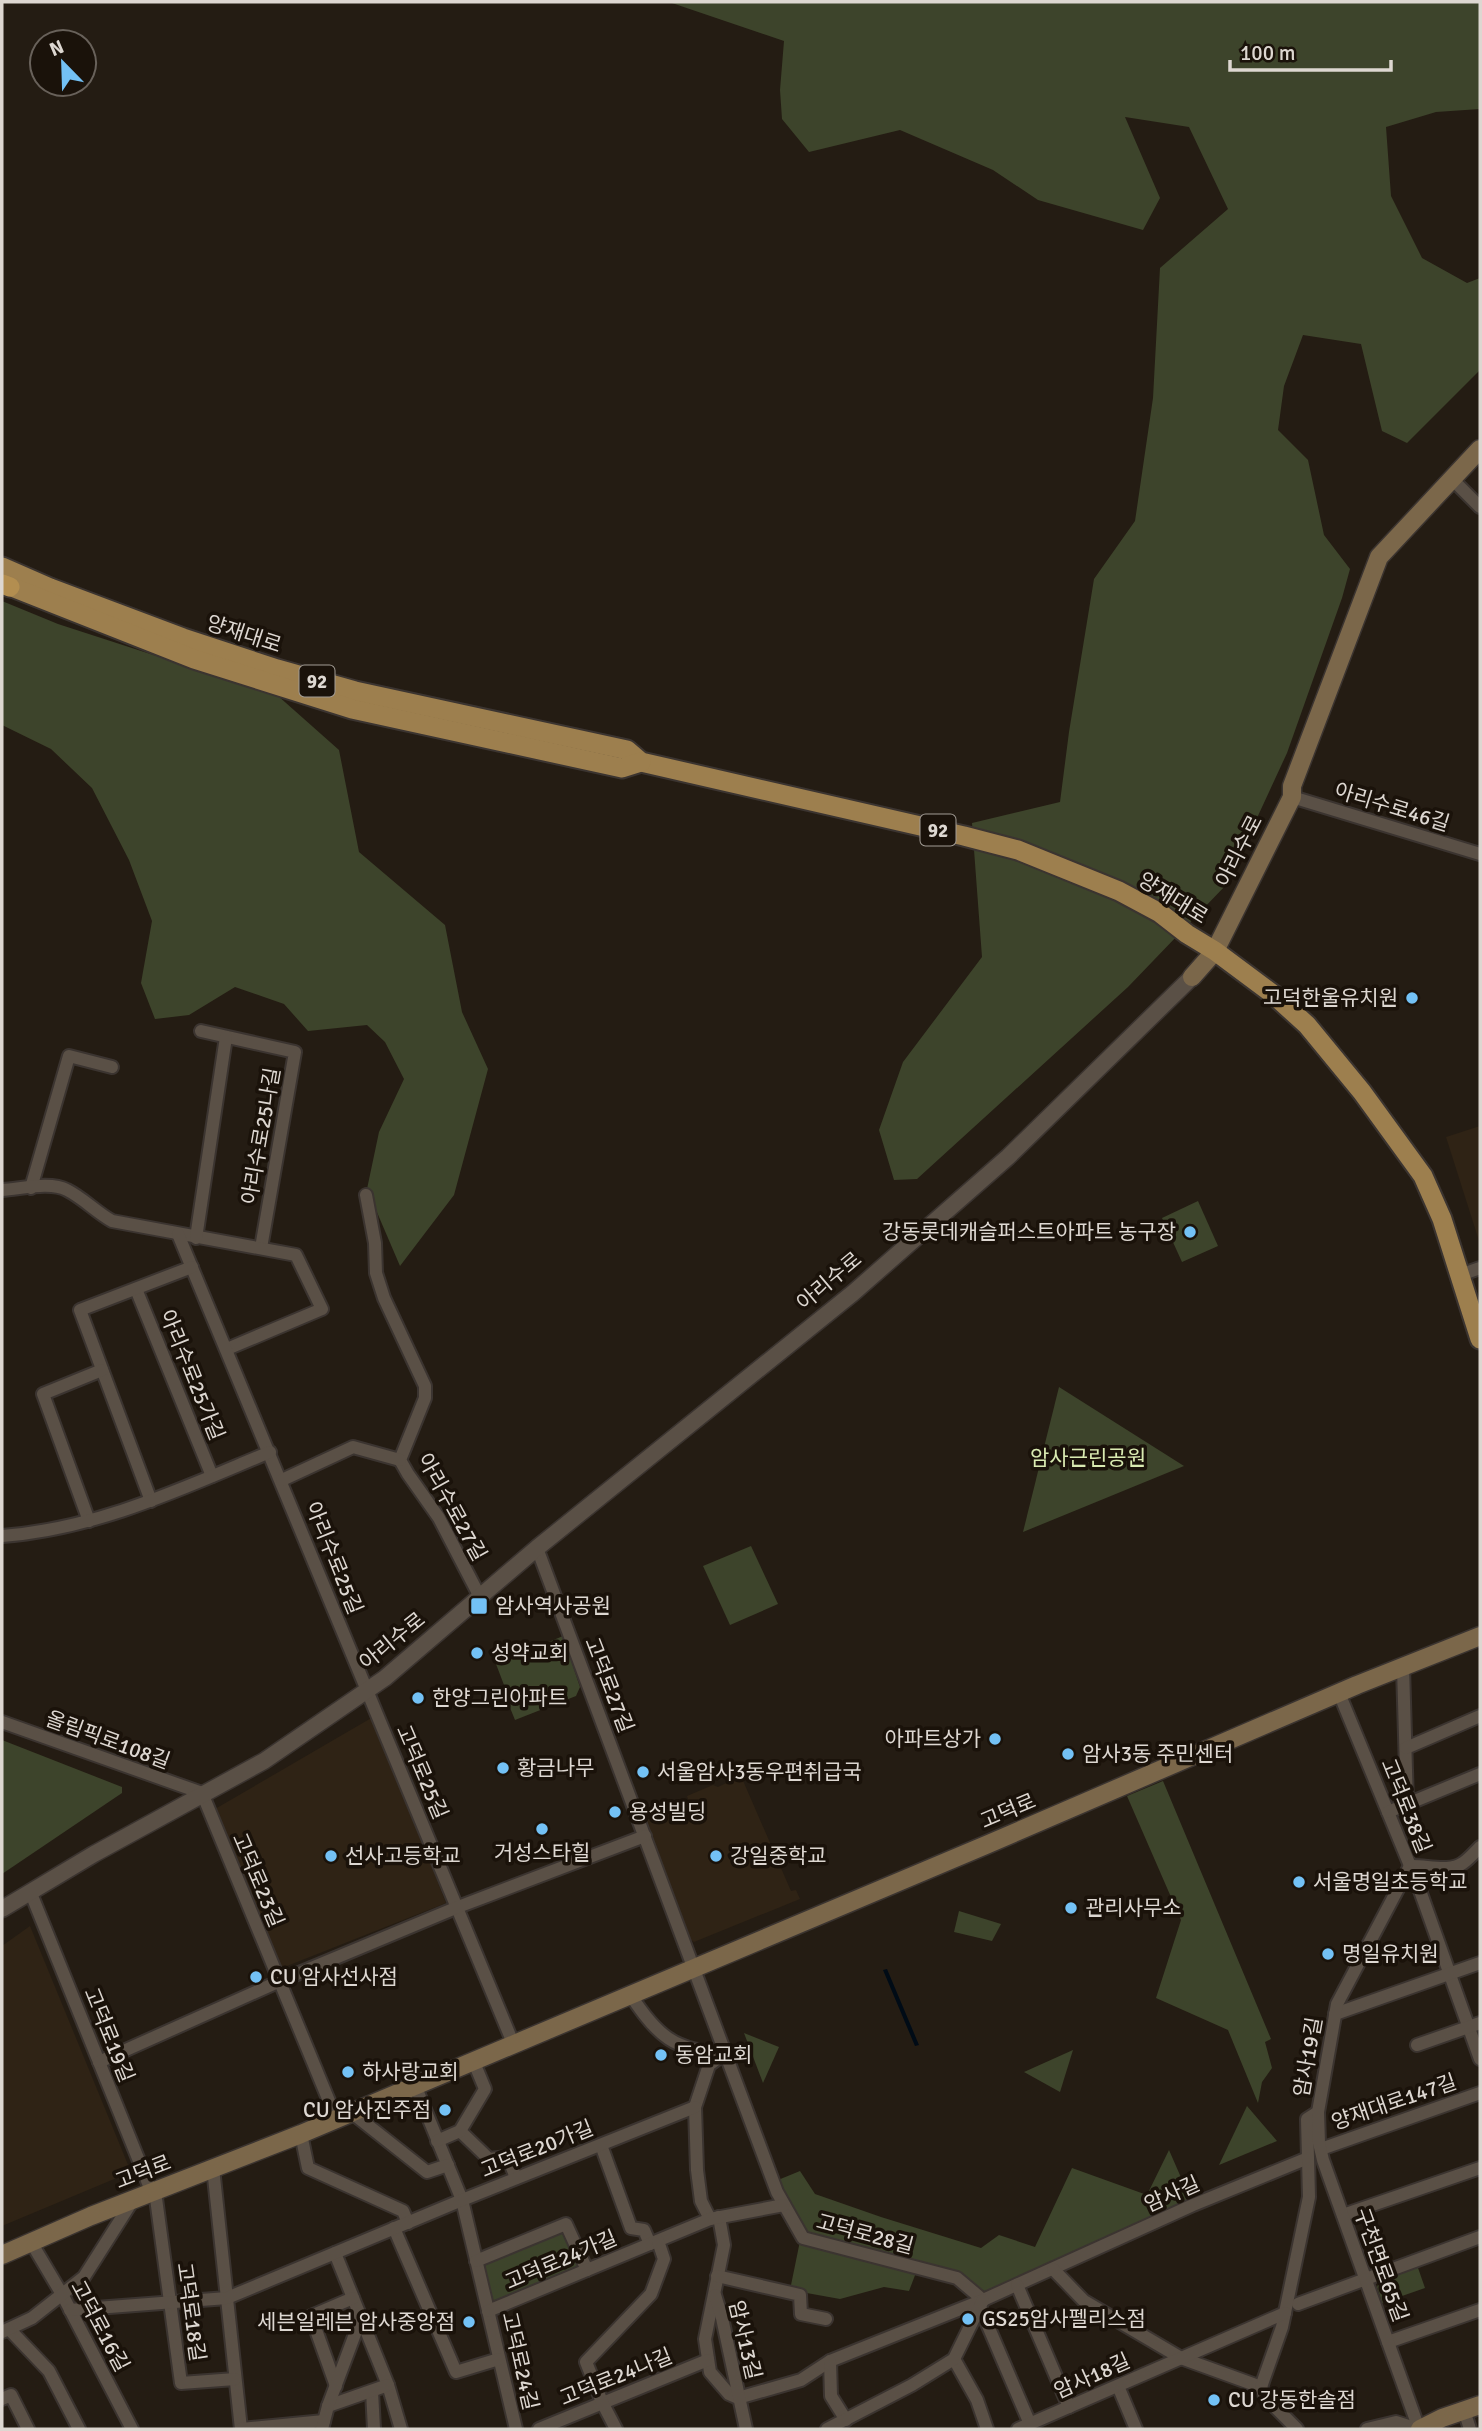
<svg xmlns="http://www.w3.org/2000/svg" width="1482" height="2431" viewBox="0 0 1482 2431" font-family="Signika,'Noto Sans KR',sans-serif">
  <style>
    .built { fill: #2f2315 }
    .green { fill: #3d442b }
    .water { fill: #000b16 }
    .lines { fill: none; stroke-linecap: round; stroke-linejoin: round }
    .minor-casing { stroke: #3b3430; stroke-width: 16 }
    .tertiary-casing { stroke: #3b3430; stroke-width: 19 }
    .secondary-casing { stroke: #3b3430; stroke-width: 21 }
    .primary-casing { stroke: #3b3430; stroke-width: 23 }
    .trunk-casing { stroke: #3b3430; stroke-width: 23 }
    .minor { stroke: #5a5046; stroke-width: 12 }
    .tertiary { stroke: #5a5046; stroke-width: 16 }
    .secondary { stroke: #7b674a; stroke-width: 18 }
    .primary { stroke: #9d7f4e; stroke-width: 19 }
    .trunk { stroke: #b38e50; stroke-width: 19 }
    .poi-dot { fill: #73c1f5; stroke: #1a120a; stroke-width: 2.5 }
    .labels { text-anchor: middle; stroke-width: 7; stroke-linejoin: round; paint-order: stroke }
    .shield { fill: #1a120a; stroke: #a29c95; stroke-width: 2 }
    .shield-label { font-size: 19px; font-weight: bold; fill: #ddd7d1 }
    .street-label { font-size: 21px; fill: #ddd7d1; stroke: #1a120a }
    .poi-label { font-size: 21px; fill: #ddd7d1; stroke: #1a120a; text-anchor: start }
    .park-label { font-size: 21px; fill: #d9eab1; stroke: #1a120a }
  </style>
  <rect width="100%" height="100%" fill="#241c13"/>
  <g class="built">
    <polygon points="1480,1126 1480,1244 1446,1137"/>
    <polygon points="373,1717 446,1903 282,1968 215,1809"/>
    <polygon points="741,1776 791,1891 796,1890 800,1899 694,1942 687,1937 644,1821 689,1802 687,1796 713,1785 718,1787"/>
    <polygon points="30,1926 131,2172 2,2226 2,1946"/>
  </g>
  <g class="green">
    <polygon points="669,2 1480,2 1480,109 1436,112 1386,127 1391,196 1422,258 1467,283 1480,278 1480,370 1407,443 1382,431 1361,344 1303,335 1284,386 1278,430 1308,460 1324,535 1350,569 1342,598 1287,753 1226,885 1128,987 917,1179 894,1180 879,1130 903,1062 982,957 972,823 1060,802 1069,732 1094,579 1135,521 1153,398 1160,268 1228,209 1189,127 1125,117 1160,198 1143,230 1038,200 993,170 900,130 809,152 782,119 780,90 784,41"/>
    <polygon points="2,601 58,624 277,695 339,750 359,852 445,925 462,1012 488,1069 454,1195 400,1266 367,1189 379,1132 404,1079 385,1042 367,1025 308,1031 284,1004 235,987 189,1015 155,1019 141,983 152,921 129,860 92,788 51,749 2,725"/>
    <polygon points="1198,1201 1218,1246 1182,1262 1162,1218"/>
    <polygon points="1059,1387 1184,1466 1023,1532"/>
    <polygon points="751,1546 778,1604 730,1625 703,1566"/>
    <polygon points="563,1636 580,1687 576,1696 515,1720 502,1688 504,1685 496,1664"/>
    <polygon points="2,1740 122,1787 122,1793 2,1874"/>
    <polygon points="1163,1781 1271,2039 1265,2042 1272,2068 1262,2082 1258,2103 1228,2030 1156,1998 1181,1920 1127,1796"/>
    <polygon points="959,1911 1001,1924 992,1941 954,1932"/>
    <polygon points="744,2033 779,2047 763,2083"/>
    <polygon points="1073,2050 1060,2092 1024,2072"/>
    <polygon points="1247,2106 1277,2141 1219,2165"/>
    <polygon points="1169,2150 1193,2205 983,2300 957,2278 803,2238 778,2180 800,2171 815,2194 881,2217 981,2248 999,2235 1035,2247 1072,2168 1147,2195"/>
    <polygon points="562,2232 579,2269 490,2306 481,2264"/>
    <polygon points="800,2241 917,2270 909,2291 884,2287 840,2299 790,2290"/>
    <polygon points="1417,2265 1425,2288 1382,2303 1377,2287 1382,2277"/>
  </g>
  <polygon class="water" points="887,1969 919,2045 915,2046 883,1970"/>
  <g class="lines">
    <g class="minor-casing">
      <g id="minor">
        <polyline points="1452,479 1480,507"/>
        <polyline points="1292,797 1480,854"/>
        <polyline points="201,1031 295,1052 261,1248"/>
        <polyline points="31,1188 69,1056 112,1067"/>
        <path d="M2 1190C21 1189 50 1181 67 1190 83 1198 96 1212 112 1221L296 1255 322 1309 227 1349"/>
        <polyline points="366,1195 375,1243 376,1273 384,1298 425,1386 425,1398 400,1460 408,1474 439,1518 480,1597"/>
        <polyline points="178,1234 513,2043"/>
        <polyline points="196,1238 226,1037"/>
        <polyline points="1460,1275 1480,1268"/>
        <polyline points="136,1289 212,1476"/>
        <polyline points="282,1480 353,1447 400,1460"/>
        <polyline points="151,1501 80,1310 192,1267"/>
        <polyline points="89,1521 43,1394 102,1370"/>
        <path d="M2 1536C97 1529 183 1488 270 1452"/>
        <polyline points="537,1548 777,2192 803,2238 957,2278 983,2300"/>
        <polyline points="1403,1667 1407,1804"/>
        <polyline points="1339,1693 1418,1885 1480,2059"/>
        <polyline points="2,1722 202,1793 336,2118"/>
        <polyline points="1406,1748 1480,1716"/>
        <polyline points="1388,1812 1480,1774"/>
        <polyline points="30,1891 152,2193"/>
        <path d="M630 1994C656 2035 675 2052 725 2053"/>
        <polyline points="1335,2014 1480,1963"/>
        <polyline points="1417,2045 1480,2023"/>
        <polyline points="99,2062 280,1981 458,1907 645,1836"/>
        <polyline points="415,2085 462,2200 516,2429"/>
        <polyline points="351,2112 427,2172 448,2165"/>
        <polyline points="460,2131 489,2159 508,2157 516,2178"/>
        <polyline points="301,2134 308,2168 403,2211 408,2223"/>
        <polyline points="437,2141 460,2131 485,2089 473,2060"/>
        <polyline points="601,2145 631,2228 644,2230 650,2244"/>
        <polyline points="1321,2149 1480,2093"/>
        <polyline points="213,2168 241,2429"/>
        <polyline points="155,2191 181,2383 235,2379"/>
        <polyline points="1343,2215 1480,2168"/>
        <polyline points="719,2217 724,2245 705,2339 710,2372 729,2394 738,2398 801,2380 830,2361 983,2300 1193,2205 1308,2158"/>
        <polyline points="710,2219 701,2201 697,2170 695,2107 709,2065 725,2053"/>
        <polyline points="394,2228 456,2372 499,2359"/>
        <polyline points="31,2242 63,2296 132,2429"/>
        <polyline points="335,2253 388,2385 401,2429"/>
        <polyline points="476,2261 566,2224 587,2270"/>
        <polyline points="1053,2269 1084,2301 1181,2358 1261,2387 1265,2397 1297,2429"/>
        <polyline points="717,2276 800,2295 801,2314 826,2319"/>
        <polyline points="1017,2285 1069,2407"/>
        <polyline points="715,2295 722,2318 746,2429"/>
        <polyline points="1298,2304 1480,2237"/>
        <polyline points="980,2307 1030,2424"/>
        <polyline points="70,2310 227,2298 462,2200 695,2107"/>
        <polyline points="488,2311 710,2219 784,2205"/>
        <polyline points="9,2329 49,2371 79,2429"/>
        <polyline points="2,2332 32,2318 84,2277 133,2200"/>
        <polyline points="1388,2342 1480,2310"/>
        <polyline points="954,2359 977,2400 987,2429"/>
        <polyline points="830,2361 831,2396 846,2420"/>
        <polyline points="336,2386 311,2316 353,2298"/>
        <polyline points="1118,2386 1136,2429"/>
        <polyline points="1261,2387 1282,2327 1309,2197 1307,2119 1318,2112"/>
        <polyline points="372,2391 374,2429"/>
        <polyline points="2,2399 11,2395 28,2429"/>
        <polyline points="328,2406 388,2385"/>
        <polyline points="1464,2410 1470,2429"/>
        <polyline points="241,2429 324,2421"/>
        <polyline points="322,2429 328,2406 361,2318"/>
        <polyline points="539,2429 708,2360"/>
        <polyline points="616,2429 602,2402 586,2362 651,2294 664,2259 658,2241"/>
        <polyline points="827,2429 912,2385 954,2359 983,2300"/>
        <polyline points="1018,2429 1285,2313"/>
        <polyline points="1367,2429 1396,2422 1418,2429"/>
        <path d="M1419 2429 1323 2160 1319 2143 1318 2112 1337 2004 1410 1866C1426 1865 1449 1873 1463 1863 1469 1859 1475 1852 1480 1847"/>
      </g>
    </g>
    <g class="tertiary-casing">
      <polyline id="tertiary" points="2,1909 94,1854 264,1761 385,1678 537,1548 853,1293 1008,1157 1192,977"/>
    </g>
    <g class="secondary-casing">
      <g id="secondary">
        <polyline points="1192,977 1215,951 1292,797 1292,786 1379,557 1480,449"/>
        <polyline points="2,2255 91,2216 301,2134 986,1845 1357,1685 1480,1636"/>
        <polyline points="1420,2429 1442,2418 1480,2405"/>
      </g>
    </g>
    <g class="primary-casing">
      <g id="primary">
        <polyline points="2,567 50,588 183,638 277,669 355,691 627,750 641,762 964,836 1018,850 1119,891 1160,913 1187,934 1215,951 1274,995 1307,1025 1362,1092 1423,1176 1442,1219 1480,1339"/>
        <polyline points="2,583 194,659 352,709 622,768 641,762"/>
      </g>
    </g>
    <g class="trunk-casing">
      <polyline id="trunk" points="2,584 10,587"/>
    </g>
    <use href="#minor" class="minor"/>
    <use href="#tertiary" class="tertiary"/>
    <use href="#secondary" class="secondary"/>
    <use href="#primary" class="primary"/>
    <use href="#trunk" class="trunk"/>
  </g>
  <g class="poi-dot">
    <circle cx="1412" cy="998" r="7"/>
    <circle cx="1190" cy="1232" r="7"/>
    <rect x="470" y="1597" width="18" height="18" rx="3.5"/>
    <circle cx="477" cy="1653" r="7"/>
    <circle cx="418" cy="1698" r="7"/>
    <circle cx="995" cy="1739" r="7"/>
    <circle cx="1068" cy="1754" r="7"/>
    <circle cx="503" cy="1768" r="7"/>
    <circle cx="643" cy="1772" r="7"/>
    <circle cx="615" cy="1812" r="7"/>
    <circle cx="542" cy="1829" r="7"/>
    <circle cx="331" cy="1856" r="7"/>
    <circle cx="716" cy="1856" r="7"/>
    <circle cx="1299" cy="1882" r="7"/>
    <circle cx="1071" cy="1908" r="7"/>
    <circle cx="1328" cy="1954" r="7"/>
    <circle cx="256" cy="1977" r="7"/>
    <circle cx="661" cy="2055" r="7"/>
    <circle cx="348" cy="2072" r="7"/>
    <circle cx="445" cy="2110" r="7"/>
    <circle cx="968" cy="2319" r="7"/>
    <circle cx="469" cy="2322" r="7"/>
    <circle cx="1214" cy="2400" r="7"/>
  </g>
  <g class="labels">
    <g class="shield">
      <rect x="299.5" y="665.5" width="35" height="31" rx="5"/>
      <rect x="920.5" y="814.5" width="35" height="31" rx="5"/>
    </g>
    <g class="shield-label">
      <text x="317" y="688">92</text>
      <text x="938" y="837">92</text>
    </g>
    <g class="street-label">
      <text transform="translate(244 634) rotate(18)" y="7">양재대로</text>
      <text transform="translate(1392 807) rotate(17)" y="7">아리수로46길</text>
      <text transform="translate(1239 851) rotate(-63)" y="7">아리수로</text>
      <text transform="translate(1173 898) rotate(32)" y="7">양재대로</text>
      <text transform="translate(261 1136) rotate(-80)" y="7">아리수로25나길</text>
      <text transform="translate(829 1281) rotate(-40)" y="7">아리수로</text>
      <text transform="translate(192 1375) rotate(68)" y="7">아리수로25가길</text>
      <text transform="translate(452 1507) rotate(61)" y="7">아리수로27길</text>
      <text transform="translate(334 1558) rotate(68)" y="7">아리수로25길</text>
      <text transform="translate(392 1641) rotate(-39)" y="7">아리수로</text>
      <text transform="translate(609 1685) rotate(69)" y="7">고덕로27길</text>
      <text transform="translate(108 1740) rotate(20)" y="7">올림픽로108길</text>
      <text transform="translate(422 1772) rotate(67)" y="7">고덕로25길</text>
      <text transform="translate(1406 1806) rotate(68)" y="7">고덕로38길</text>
      <text transform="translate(1008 1811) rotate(-23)" y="7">고덕로</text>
      <text transform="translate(258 1880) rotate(67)" y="7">고덕로23길</text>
      <text transform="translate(109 2035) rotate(68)" y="7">고덕로19길</text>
      <text transform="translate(1308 2057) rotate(-80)" y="7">암사19길</text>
      <text transform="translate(1394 2102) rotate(-19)" y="7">양재대로147길</text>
      <text transform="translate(537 2149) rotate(-22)" y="7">고덕로20가길</text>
      <text transform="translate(143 2172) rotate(-21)" y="7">고덕로</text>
      <text transform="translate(1172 2194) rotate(-24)" y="7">암사길</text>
      <text transform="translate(865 2234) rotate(15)" y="7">고덕로28길</text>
      <text transform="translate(561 2260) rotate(-23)" y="7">고덕로24가길</text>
      <text transform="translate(1381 2265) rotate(70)" y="7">구천면로65길</text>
      <text transform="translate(191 2312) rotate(82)" y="7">고덕로18길</text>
      <text transform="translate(100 2326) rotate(62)" y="7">고덕로16길</text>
      <text transform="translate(745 2340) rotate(77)" y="7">암사13길</text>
      <text transform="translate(520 2361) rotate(77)" y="7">고덕로24길</text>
      <text transform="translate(1092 2376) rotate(-24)" y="7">암사18길</text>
      <text transform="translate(616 2377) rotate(-22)" y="7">고덕로24나길</text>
    </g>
    <g class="poi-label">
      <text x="1398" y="1005" text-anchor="end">고덕한울유치원</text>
      <text x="1176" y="1239" text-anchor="end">강동롯데캐슬퍼스트아파트 농구장</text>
      <text x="495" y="1613">암사역사공원</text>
      <text x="491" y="1660">성약교회</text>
      <text x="432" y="1705">한양그린아파트</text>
      <text x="981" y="1746" text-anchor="end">아파트상가</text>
      <text x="1082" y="1761">암사3동 주민센터</text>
      <text x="517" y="1775">황금나무</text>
      <text x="657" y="1779">서울암사3동우편취급국</text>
      <text x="629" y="1819">용성빌딩</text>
      <text x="542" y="1860" text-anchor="middle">거성스타힐</text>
      <text x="345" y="1863">선사고등학교</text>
      <text x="730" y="1863">강일중학교</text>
      <text x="1313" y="1889">서울명일초등학교</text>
      <text x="1085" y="1915">관리사무소</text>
      <text x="1342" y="1961">명일유치원</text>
      <text x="270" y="1984">CU 암사선사점</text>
      <text x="675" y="2062">동암교회</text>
      <text x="362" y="2079">하사랑교회</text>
      <text x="431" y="2117" text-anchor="end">CU 암사진주점</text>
      <text x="982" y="2326">GS25암사펠리스점</text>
      <text x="455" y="2329" text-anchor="end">세븐일레븐 암사중앙점</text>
      <text x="1228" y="2407">CU 강동한솔점</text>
    </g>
    <g class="park-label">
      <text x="1088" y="1465">암사근린공원</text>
    </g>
  </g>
  <rect width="1482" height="2431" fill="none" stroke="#ddd7d1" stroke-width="7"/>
  <g transform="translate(63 63) rotate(337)"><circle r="33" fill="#1a120a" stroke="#68615a" stroke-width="2"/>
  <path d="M0-5L12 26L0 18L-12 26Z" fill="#73c1f5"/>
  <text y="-10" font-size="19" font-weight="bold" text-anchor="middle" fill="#ddd7d1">N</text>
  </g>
  <path d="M1230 60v10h161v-10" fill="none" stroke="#ddd7d1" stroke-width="3.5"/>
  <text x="1240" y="60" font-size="21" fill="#ddd7d1" stroke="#1a120a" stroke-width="5" paint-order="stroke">100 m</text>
</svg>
